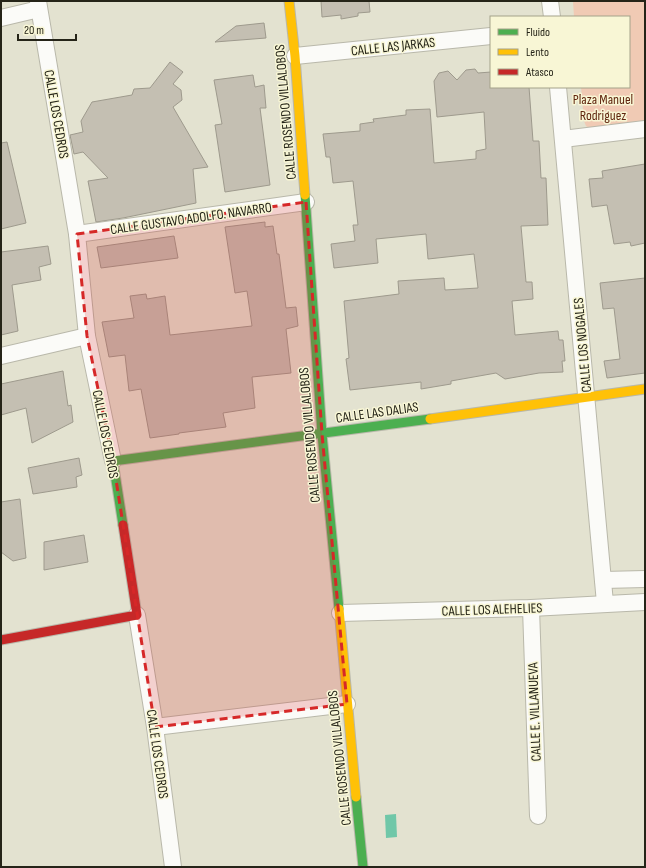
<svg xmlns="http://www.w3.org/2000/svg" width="646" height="868" viewBox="0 0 646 868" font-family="'Sofia Sans Condensed',sans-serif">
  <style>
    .green { fill: #f0cab4 }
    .water { fill: #70c7a8 }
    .building { fill: #c4bfb2; stroke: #9e9a8d }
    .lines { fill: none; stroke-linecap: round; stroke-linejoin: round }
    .street-casing { stroke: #b9b8aa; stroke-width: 18 }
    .fast-casing { stroke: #b9b8aa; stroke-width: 11 }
    .slow-casing { stroke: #b9b8aa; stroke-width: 11 }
    .jam-casing { stroke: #b9b8aa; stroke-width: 11 }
    .street { stroke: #fbfbf8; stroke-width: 16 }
    .fast { stroke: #4caf50; stroke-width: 9 }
    .slow { stroke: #ffc107; stroke-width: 9 }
    .jam { stroke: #c62828; stroke-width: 9 }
    .marked { fill: #d62828; fill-opacity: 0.2; stroke: #d62828; stroke-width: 3; stroke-dasharray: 8 5; stroke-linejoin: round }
    .labels { text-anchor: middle; stroke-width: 3; stroke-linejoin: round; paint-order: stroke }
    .street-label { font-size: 14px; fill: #252418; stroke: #f8f6d5 }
    .park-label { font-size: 14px; fill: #60250e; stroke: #f8f6d5 }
  </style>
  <rect width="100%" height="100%" fill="#e3e2d0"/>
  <polygon class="green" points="573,1 645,1 645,122 591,129 586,126 584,121 581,87 629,87 629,17 574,17"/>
  <polygon class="water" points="396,814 397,837 386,838 385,815"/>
  <g class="building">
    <polygon points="321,1 369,1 370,12 358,13 358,16 341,19 341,15 322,17"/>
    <polygon points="264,23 266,38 215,42 236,26"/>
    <polygon points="170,62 183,72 173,84 181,90 182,100 173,107 208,167 193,169 196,203 123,218 96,222 88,181 108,178 83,152 74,154 70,135 83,132 81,121 92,102 132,95 134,89 150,88"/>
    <polygon points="475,69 478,73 491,72 491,87 529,87 533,141 539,141 541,178 546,178 548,225 521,226 526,282 532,282 533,299 512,301 515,335 558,331 559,340 563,340 565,361 562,361 563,372 539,373 505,379 496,373 451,381 451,384 421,389 421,382 350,390 346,359 349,358 344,301 399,294 398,281 444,278 445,290 478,288 474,254 428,259 426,234 376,239 378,263 334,268 331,244 355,241 353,225 358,225 353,181 333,183 330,157 326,157 323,134 360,131 360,124 374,122 373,119 406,115 406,110 430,109 434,163 476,159 476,151 486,149 484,112 437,117 434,81 439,73 448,71 457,80 466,70"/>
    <polygon points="253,75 255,87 264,85 266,108 260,108 270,185 225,192 215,125 222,124 214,80"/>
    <polygon points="7,142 26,223 1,229 1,143"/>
    <polygon points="645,164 645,243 631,246 630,242 614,244 607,205 592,207 589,179 603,178 602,171"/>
    <polygon points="265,222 265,227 273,226 277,254 279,254 286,308 296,307 298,326 286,329 291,373 252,377 255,408 223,413 226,427 179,433 179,434 150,438 141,389 129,391 125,355 109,357 102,322 134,318 130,296 146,294 147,299 165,296 170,335 252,326 247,291 235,293 225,227"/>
    <polygon points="174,236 178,258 101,268 97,247"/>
    <polygon points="48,246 51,264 39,267 41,280 12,285 18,331 1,335 1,252"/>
    <polygon points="645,278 645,373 607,378 604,361 620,359 614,308 603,309 600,283"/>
    <polygon points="63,371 68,406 71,405 73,422 32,443 26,408 1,415 1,384"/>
    <polygon points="79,458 82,475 76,477 77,487 33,494 28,468"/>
    <polygon points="20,499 26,558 13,561 1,552 1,502"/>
    <polygon points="84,535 88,562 44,570 44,542"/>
  </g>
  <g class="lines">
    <g class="street-casing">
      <g id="street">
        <polyline points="38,1 77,234 87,336 113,461"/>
        <polyline points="550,1 552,17"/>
        <polyline points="1,18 39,9"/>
        <polyline points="295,56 491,36"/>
        <polyline points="558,87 605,603"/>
        <polyline points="563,139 645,129"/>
        <polyline points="77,234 306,202"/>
        <polyline points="1,356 87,336"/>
        <polyline points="603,580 645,579"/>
        <polyline points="531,608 538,816"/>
        <polyline points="340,613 531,608 645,602"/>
        <polyline points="137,615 155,727 173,867"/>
        <polyline points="155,727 347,704"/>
      </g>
    </g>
    <g class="fast-casing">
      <g id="fast">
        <polyline points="305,195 322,434 339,609"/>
        <polyline points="123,525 113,461 430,419"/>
        <polyline points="356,797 363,867"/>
      </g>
    </g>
    <g class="slow-casing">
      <g id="slow">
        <polyline points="289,1 295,56 305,195"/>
        <polyline points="430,419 645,389"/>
        <polyline points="339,609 356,797"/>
      </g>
    </g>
    <g class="jam-casing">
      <polyline id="jam" points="1,640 137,615 123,525"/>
    </g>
    <use href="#street" class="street"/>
    <use href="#fast" class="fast"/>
    <use href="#slow" class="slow"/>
    <use href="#jam" class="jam"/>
  </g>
  <path class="marked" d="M306 202 322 434 347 704 155 727 113 461 87 336 77 234Z"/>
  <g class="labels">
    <g class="street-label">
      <text transform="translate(393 46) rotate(-6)" y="5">CALLE LAS JARKAS</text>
      <text transform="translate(285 112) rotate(-95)" y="5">CALLE ROSENDO VILLALOBOS</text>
      <text transform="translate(57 114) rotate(80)" y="5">CALLE LOS CEDROS</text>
      <text transform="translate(191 218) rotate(-8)" y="5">CALLE GUSTAVO ADOLFO. NAVARRO</text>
      <text transform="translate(582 345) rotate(-95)" y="5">CALLE LOS NOGALES</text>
      <text transform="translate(377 412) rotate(-8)" y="5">CALLE LAS DALIAS</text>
      <text transform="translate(106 434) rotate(79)" y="5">CALLE LOS CEDROS</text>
      <text transform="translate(309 435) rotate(-95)" y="5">CALLE ROSENDO VILLALOBOS</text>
      <text transform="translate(492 609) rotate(-2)" y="5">CALLE LOS ALEHELIES</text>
      <text transform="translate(534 712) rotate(-92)" y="5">CALLE E. VILLANUEVA</text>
      <text transform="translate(158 754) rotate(82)" y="5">CALLE LOS CEDROS</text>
      <text transform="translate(339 758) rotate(-96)" y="5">CALLE ROSENDO VILLALOBOS</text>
    </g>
    <g class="park-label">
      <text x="603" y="104">Plaza Manuel<tspan x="603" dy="16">Rodriguez</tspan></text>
    </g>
  </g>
  <rect width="646" height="868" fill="none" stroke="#252418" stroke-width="4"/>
  <rect x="490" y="16" width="140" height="72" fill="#f8f6d5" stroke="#a4a289"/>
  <rect x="498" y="29" width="20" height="6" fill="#4caf50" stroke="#a4a289"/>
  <text x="526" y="36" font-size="12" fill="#252418">Fluido</text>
  <rect x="498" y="49" width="20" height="6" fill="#ffc107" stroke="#a4a289"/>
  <text x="526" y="56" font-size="12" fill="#252418">Lento</text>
  <rect x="498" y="69" width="20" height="6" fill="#c62828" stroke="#a4a289"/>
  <text x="526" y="76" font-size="12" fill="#252418">Atasco</text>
  <path d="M18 34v6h58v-6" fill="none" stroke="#252418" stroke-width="2"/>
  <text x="24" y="34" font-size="12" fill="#252418" stroke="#f8f6d5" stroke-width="3" paint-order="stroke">20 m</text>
</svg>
